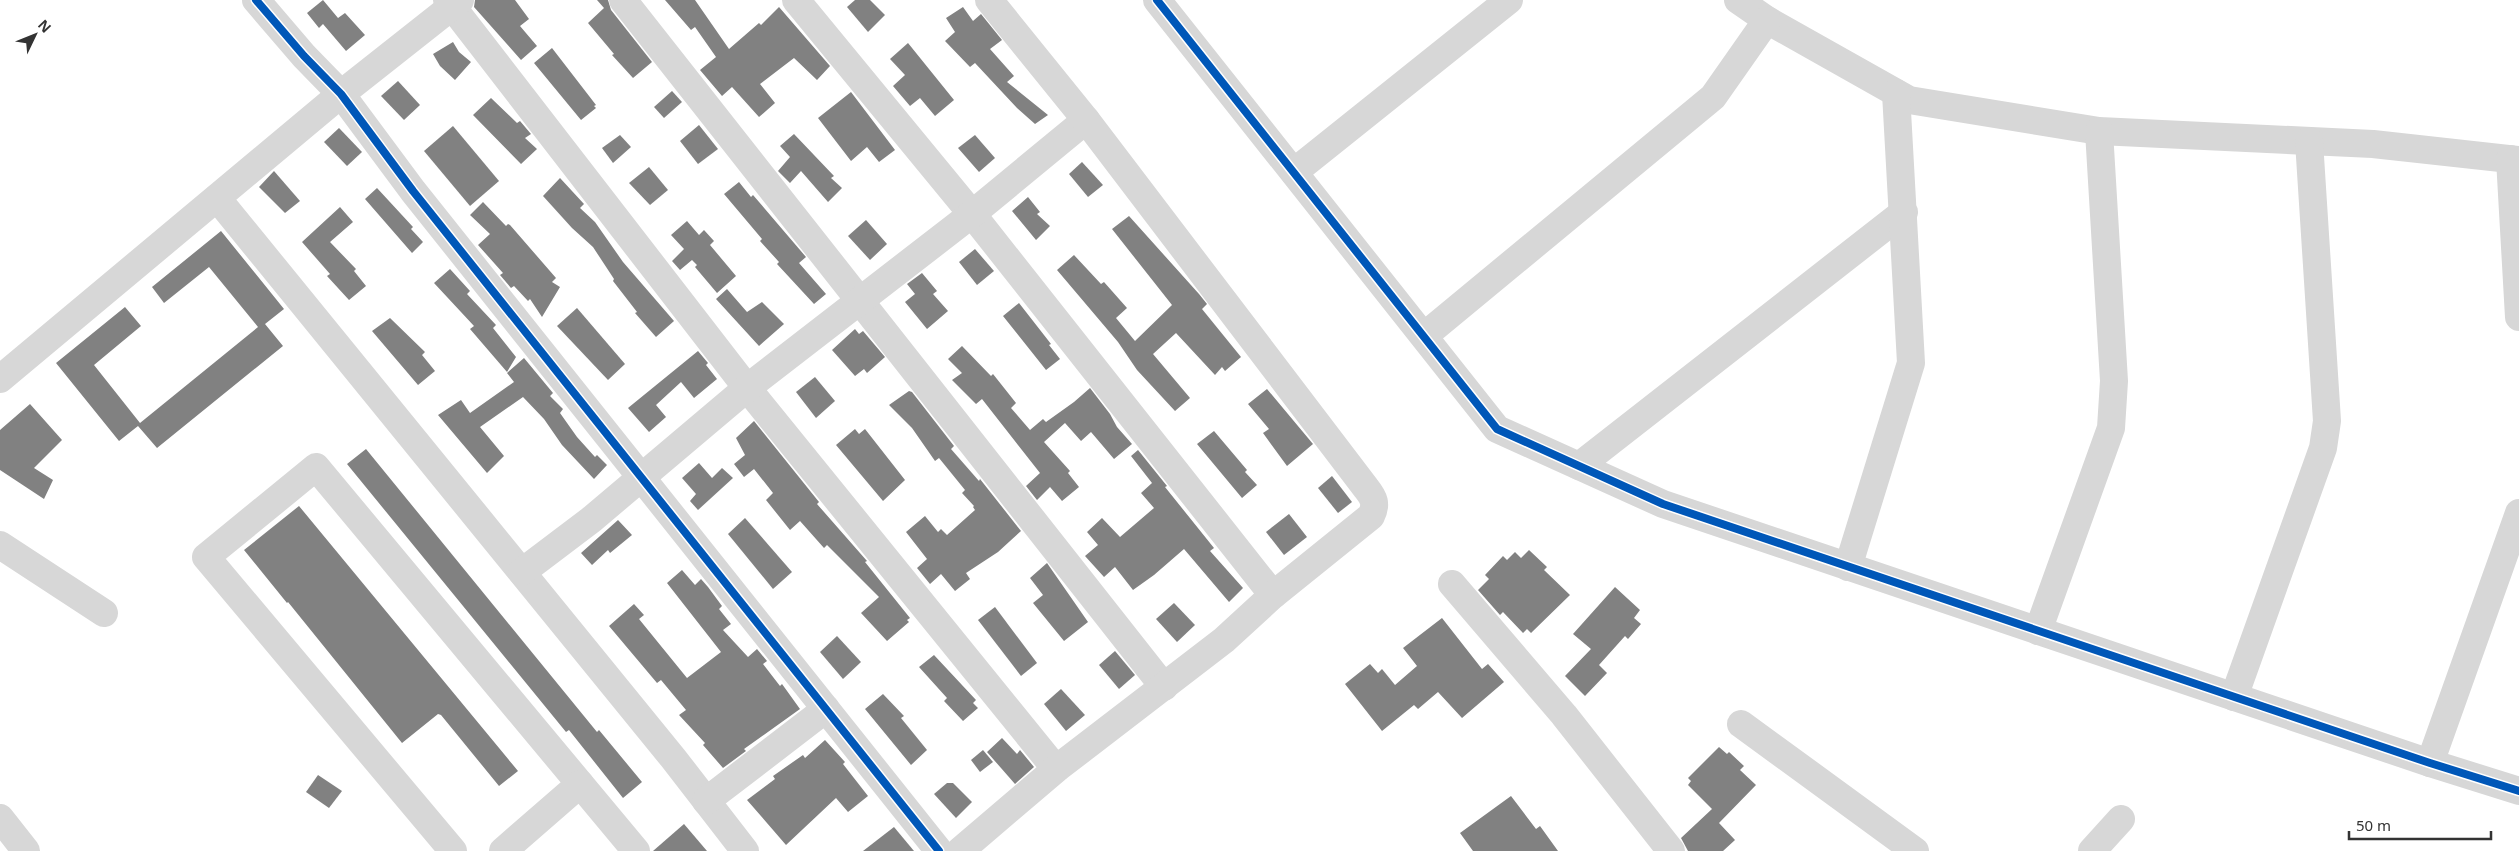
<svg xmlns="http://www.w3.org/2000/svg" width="2519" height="851" viewBox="0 0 2519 851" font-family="'Noto Sans',sans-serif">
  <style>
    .building { fill: #818181 }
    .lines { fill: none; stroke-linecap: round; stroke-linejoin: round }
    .minor { stroke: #d7d7d7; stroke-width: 28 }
    .cycleway-casing { stroke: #fff; stroke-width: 11 }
    .cycleway { stroke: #0057b8; stroke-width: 8 }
  </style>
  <rect width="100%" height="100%" fill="#fff"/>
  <g class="building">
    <polygon points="323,0 338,18 345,13 365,35 346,51 323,24 319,28 307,13"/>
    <polygon points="475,0 515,0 529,19 520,26 537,46 521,60 474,7"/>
    <polygon points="597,0 608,0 611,10 652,62 633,78 612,55 614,54 588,23 604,8"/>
    <polygon points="665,0 695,0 729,49 759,23 761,25 779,7 830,66 817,80 794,58 760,84 775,103 759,117 732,87 722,96 700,70 716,57 695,27 691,30"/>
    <polygon points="855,0 870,0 885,15 868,32 847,7"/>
    <polygon points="963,7 973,21 981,14 1002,40 990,49 1014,76 1007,82 1048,115 1035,124 1017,108 975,63 970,67 945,41 955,32 946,18"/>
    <polygon points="453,42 459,52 471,62 455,80 440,66 433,54"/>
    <polygon points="908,43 954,100 935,116 920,98 910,106 893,86 905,75 890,59"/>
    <polygon points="552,48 596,105 594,106 596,108 581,120 534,63"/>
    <polygon points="398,81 420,105 404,120 381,96"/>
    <polygon points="672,91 682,102 664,118 654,107"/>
    <polygon points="851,92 895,150 879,162 867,147 851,161 818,118"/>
    <polygon points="491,98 517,123 520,121 531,134 525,138 537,149 521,164 473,115"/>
    <polygon points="699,125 718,149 698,164 680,141"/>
    <polygon points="453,126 499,181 470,206 424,151"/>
    <polygon points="339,128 362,152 347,166 324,142"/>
    <polygon points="794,134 834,176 831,178 842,188 828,202 801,171 790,183 778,171 790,157 780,146"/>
    <polygon points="620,135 631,147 613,163 602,148"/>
    <polygon points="975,135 995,158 979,172 958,148"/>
    <polygon points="1082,162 1103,185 1088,197 1069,174"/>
    <polygon points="649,167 668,190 650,205 629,183"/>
    <polygon points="274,171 300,201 285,213 259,187"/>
    <polygon points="560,178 584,204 580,208 595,222 623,262 674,321 656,337 635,313 637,312 613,281 614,279 593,247 572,228 543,196"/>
    <polygon points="739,182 751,197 753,195 806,257 799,263 826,294 814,304 777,264 779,262 760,241 762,239 724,194"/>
    <polygon points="377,188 413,227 411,229 423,242 412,253 365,199"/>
    <polygon points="1028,197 1040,212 1037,214 1050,226 1036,240 1012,211"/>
    <polygon points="483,202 506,226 508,224 510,225 556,278 552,282 560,287 542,317 530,299 528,301 514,286 511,288 500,275 503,273 478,245 490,234 470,215"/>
    <polygon points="340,207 353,222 330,242 356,269 354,271 366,286 349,300 327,276 330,274 302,242"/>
    <polygon points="1129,216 1199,294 1207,304 1202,309 1241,357 1225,371 1222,367 1215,375 1176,333 1153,354 1190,398 1175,411 1137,370 1118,342 1057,270 1074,255 1101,284 1104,282 1127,308 1116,318 1135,341 1172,305 1112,229"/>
    <polygon points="866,220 887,244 870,260 848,236"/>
    <polygon points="687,221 699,235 704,230 714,241 710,245 736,276 717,293 695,267 697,265 692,260 680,270 672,261 684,249 671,235"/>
    <polygon points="221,231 284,309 265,324 283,346 157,448 138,426 119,441 56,363 125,307 141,326 94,365 140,423 258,327 209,267 164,303 152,287"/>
    <polygon points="975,249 994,271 977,285 959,262"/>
    <polygon points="450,269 470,291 467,294 496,325 493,328 516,357 507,372 470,329 474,326 434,283"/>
    <polygon points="922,273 937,291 933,294 948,311 927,329 905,302 915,294 907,284"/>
    <polygon points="727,289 747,312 762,302 784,324 759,346 716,299"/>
    <polygon points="1019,303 1051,344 1049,345 1060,359 1046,370 1003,316"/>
    <polygon points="577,308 625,364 608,380 557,326"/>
    <polygon points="390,318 425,352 422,355 435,371 418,385 372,331"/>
    <polygon points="855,329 859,334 863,331 885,357 867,373 864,369 855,376 832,350"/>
    <polygon points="962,346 991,376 993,374 1016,403 1011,408 1030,430 1043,419 1046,422 1074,402 1090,388 1110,414 1117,427 1132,444 1114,459 1091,432 1081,441 1065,423 1044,442 1070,471 1068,473 1079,487 1062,501 1050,487 1037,500 1026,486 1040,473 982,399 976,404 952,380 962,373 948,359"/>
    <polygon points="698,351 708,363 706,365 717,379 694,398 681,382 656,405 666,417 649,432 628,408"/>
    <polygon points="524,358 553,393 550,396 563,409 560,413 577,437 595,457 597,455 607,465 594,479 562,445 544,419 523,397 480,427 504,456 487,473 438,415 461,400 470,413 514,382 507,373"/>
    <polygon points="815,377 835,401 816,418 796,392"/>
    <polygon points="1267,389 1313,444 1287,466 1263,433 1269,429 1248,404"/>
    <polygon points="909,391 912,392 954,446 951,449 979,481 980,479 1021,531 998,552 966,573 970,579 955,591 941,574 930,584 917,568 927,559 906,532 925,516 938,532 941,529 947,535 975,510 973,507 974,506 962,493 965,490 939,458 935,461 912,428 889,405"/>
    <polygon points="30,404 62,440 34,468 53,480 44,499 0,470 0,430"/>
    <polygon points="754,421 819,502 817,504 867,561 865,562 910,618 907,620 909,622 887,641 861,613 879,597 827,545 824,548 800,521 790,530 766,500 773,493 754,469 744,477 734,464 745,455 736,438"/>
    <polygon points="855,429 859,434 865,429 905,480 883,501 836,445"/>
    <polygon points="1214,431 1247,470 1245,472 1257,485 1242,498 1197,444"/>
    <polygon points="366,449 597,732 599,730 642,782 623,798 569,730 566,732 347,464"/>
    <polygon points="1138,450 1167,486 1165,487 1214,548 1210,551 1243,588 1229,602 1184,549 1154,575 1133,590 1115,567 1104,577 1085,556 1098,545 1087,532 1102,518 1120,537 1154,508 1141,493 1152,483 1131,456"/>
    <polygon points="699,463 712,478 722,468 733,478 698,510 690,501 696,494 682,478"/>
    <polygon points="1332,476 1352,502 1338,513 1318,488"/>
    <polygon points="299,506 518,771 499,786 441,715 438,714 402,743 288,602 287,603 244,550"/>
    <polygon points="1289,514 1307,537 1284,555 1266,532"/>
    <polygon points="745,518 792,572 773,589 728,534"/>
    <polygon points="618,520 632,535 610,553 608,550 592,565 581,553"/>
    <polygon points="1529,550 1547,567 1544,570 1570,595 1531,633 1527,629 1523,633 1503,612 1500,615 1478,590 1489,579 1485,575 1503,556 1507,560 1515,552 1521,558"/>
    <polygon points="1047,563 1088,622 1064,641 1033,603 1043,595 1030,578"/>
    <polygon points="682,570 695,585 701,579 708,587 722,606 719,609 731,624 723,630 748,657 757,649 767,661 763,664 780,686 782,684 800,709 744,749 746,751 723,768 703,745 705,743 679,715 686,710 661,680 657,683 609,626 634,604 644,615 639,619 687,678 721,652 667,583"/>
    <polygon points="1615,587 1640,610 1634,618 1641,624 1628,639 1625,636 1599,665 1607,673 1585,696 1565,676 1591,649 1573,634"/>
    <polygon points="1174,603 1195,625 1177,642 1156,619"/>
    <polygon points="995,607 1037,663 1021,676 978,620"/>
    <polygon points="1442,618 1482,669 1488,664 1504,682 1462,718 1438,692 1418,709 1414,705 1382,731 1345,684 1370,664 1378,673 1382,669 1395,685 1417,666 1403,648"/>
    <polygon points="837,636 861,662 843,679 820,652"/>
    <polygon points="1115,651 1135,675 1119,689 1099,665"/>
    <polygon points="934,655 976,700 973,703 978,708 963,721 944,701 947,698 919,667"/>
    <polygon points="1061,689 1085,715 1066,731 1044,704"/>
    <polygon points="883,694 904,716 901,718 927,750 911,765 865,709"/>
    <polygon points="1002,738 1017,754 1020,750 1034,767 1015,784 987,752"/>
    <polygon points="825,740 845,762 843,764 868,796 848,812 836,798 786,845 747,800 775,779 773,776 803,755 805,758"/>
    <polygon points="1719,747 1727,754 1729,752 1744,766 1740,770 1756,785 1719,823 1735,840 1723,851 1688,851 1681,838 1712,809 1688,785 1691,781 1688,778"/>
    <polygon points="983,750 993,762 980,772 971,760"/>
    <polygon points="318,775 342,791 329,808 306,792"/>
    <polygon points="947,783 953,783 972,802 956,818 934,794"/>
    <polygon points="1511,796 1536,829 1540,826 1558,851 1473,851 1460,833"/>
    <polygon points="684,824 707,851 653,851"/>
    <polygon points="894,827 914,851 863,851"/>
  </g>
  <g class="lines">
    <g class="minor">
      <polyline points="256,0 304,56 341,94 413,191 939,851"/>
      <polyline points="447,0 747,388 1056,769"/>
      <polyline points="623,0 1164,687"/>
      <polyline points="796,0 972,214 1273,595"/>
      <polyline points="1157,0 1497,429 1663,504 2430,763 2519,791"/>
      <polyline points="1738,0 1767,20 1909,100 2099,131 2373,144 2519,160"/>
      <polyline points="2510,159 2519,317"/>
      <polyline points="1294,172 1509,0"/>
      <polyline points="217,198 673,758 745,851"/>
      <polyline points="1424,336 1713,97 1767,20"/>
      <polyline points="0,379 341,94 460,0"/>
      <polyline points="1579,466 1904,212"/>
      <polyline points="0,545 104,613"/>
      <polyline points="1848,567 1911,363 1896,93"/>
      <polyline points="522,572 592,519 747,388 972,214 1086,120"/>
      <polyline points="1452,584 1564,715 1671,851"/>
      <polyline points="2038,631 2111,428 2114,381 2099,131"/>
      <polyline points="2234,697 2323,448 2327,421 2309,141"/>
      <polyline points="1741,724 1915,851"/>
      <polyline points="2430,763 2519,513"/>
      <polyline points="706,801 826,709"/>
      <polyline points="0,818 26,851"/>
      <polyline points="453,851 206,557 316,467 636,851"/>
      <polyline points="503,851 580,784"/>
      <path d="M960 851 1056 769 1224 640 1273 595 1371 516C1377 504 1374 498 1366 488L1086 120 989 0"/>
      <polyline points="2092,851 2121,819"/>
    </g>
    <g class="cycleway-casing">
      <g id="cycleway">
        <polyline points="256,0 304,56 341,94 413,191 939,851"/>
        <polyline points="1157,0 1497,429 1663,504 2430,763 2519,791"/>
      </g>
    </g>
    <use href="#cycleway" class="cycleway"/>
  </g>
  <g transform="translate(35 35) rotate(47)" stroke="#ffffff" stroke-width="4" paint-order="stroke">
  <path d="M0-4L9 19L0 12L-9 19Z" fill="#333333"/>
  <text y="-8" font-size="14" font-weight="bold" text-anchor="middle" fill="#333333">N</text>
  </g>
  <path d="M2349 831v8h142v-8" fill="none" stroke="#333333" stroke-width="2.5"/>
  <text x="2356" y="831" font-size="15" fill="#333333" stroke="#ffffff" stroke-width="4" paint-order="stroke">50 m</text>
</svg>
